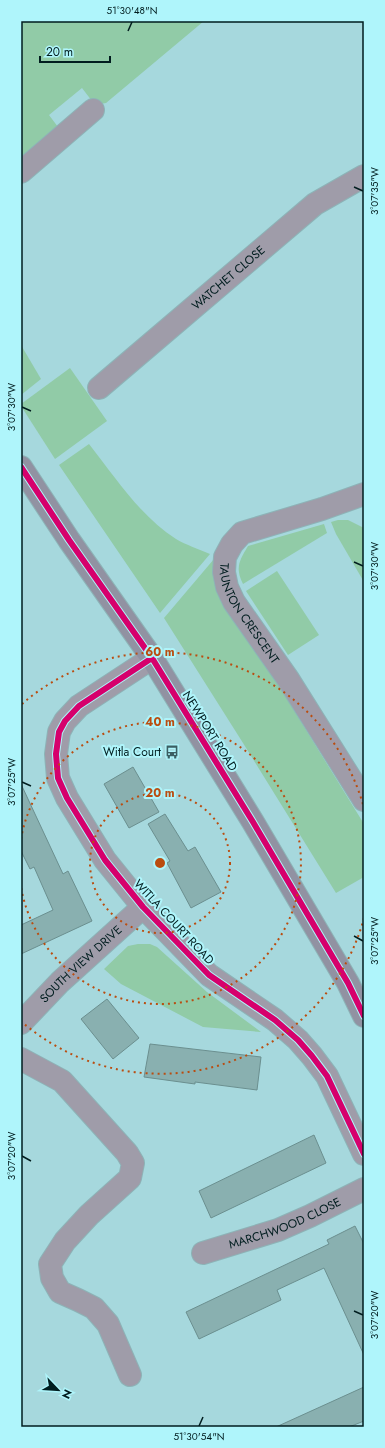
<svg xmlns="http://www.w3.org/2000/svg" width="385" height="1448" viewBox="0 0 385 1448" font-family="Jost,sans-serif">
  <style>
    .green { fill: #91cba7 }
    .building { fill: #89b0b0; stroke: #6b8f8f }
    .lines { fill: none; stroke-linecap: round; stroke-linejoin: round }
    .minor-casing { stroke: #8db3b7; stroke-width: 24 }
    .major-casing { stroke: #8db3b7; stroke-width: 24 }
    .minor { stroke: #9f9ca9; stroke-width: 22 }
    .major { stroke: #9192a2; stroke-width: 22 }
    .cycleway-casing { stroke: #aff5fb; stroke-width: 8 }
    .cycleway { stroke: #d6006c; stroke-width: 6 }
    .ticks { fill: none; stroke: #011d1f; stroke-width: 1.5 }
    .ring { fill: none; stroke: #ba4d10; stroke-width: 2; stroke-dasharray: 2 4 }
    .labels { text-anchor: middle; stroke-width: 4; stroke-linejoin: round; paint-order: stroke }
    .street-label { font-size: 12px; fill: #011d1f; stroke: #aff5fb }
    .poi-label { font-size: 12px; fill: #011d1f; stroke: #aff5fb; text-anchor: end }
    .centre { fill: #ba4d10; stroke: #aff5fb; stroke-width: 2 }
    .ring-label { font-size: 12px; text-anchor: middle; font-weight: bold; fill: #ba4d10; stroke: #aff5fb; stroke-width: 4; stroke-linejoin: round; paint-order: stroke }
    .neatline { fill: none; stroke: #011d1f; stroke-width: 1.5 }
    .ticks-label { font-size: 10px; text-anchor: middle; fill: #011d1f }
  </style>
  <rect width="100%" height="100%" fill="#a6d8dd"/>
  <g class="green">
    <polygon points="21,21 204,21 106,103 95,105 82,88 49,115 58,127 21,164"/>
    <polygon points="21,345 41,379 21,395"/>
    <polygon points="70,368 107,421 55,459 21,406 21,404"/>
    <path d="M89 444C115 477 140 516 176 539 186 545 199 549 210 554L160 613 59 465Z"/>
    <polygon points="338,520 348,520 364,528 364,582 336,534 331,522"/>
    <path d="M324 524 327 533 243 584C235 568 239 561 248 546Z"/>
    <polygon points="214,559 253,644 364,824 364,877 336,893 243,743 164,618"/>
    <polygon points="277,571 319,635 288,655 246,591"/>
    <polygon points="138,944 150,944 157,947 207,992 261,1032 203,1027 121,984 104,969 128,946"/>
  </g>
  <g class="building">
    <polygon points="133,767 159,812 129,828 104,784"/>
    <polygon points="21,784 63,874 68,871 92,921 21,954 21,925 53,910 34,867 30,869 21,851"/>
    <polygon points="165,814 188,851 195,847 221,892 191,908 167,863 170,861 148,824"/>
    <polygon points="107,999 139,1038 113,1059 81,1019"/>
    <polygon points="150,1044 261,1057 257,1090 195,1082 195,1084 144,1077"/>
    <polygon points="314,1135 326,1163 211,1218 199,1191"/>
    <polygon points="355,1226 364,1244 364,1355 324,1268 277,1290 281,1300 199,1339 186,1312 329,1244 327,1240"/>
    <polygon points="364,1387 364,1421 349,1427 276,1427"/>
  </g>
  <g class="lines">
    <g class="minor-casing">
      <g id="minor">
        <polyline points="21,172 93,110"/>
        <path id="s1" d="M99 388 315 204 364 176"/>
        <path id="s2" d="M364 494 322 509 242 533 232 544 225 557 224 572 227 587 234 602 288 679 364 800"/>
        <polyline points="152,658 79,706 65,721 59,732 56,754 58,778 67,798 105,860 143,907 209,975 275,1020 298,1040 312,1056 327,1076 364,1154"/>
        <path id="s3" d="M21 1023 60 982 143 907"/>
        <polyline points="21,1059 62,1081 127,1153 133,1163 130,1178 89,1215 65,1241 50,1264 52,1278 60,1292 78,1300 94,1308 108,1324 130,1375"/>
        <path id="s4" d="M203 1253 278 1230 310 1216 364 1189"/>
      </g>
    </g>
    <g class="major-casing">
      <polyline id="major" points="21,467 69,540 152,658 253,822 348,983 364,1016"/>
    </g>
    <use href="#minor" class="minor"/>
    <use href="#major" class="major"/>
    <g class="cycleway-casing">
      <g id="cycleway">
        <polyline points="21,467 69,540 152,658 253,822 348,983 364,1016"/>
        <polyline points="152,658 79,706 65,721 59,732 56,754 58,778 67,798 105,860 143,907 209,975 275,1020 298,1040 312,1056 327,1076 364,1154"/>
      </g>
    </g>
    <use href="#cycleway" class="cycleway"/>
  </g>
  <path class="ticks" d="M128 31 132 22M354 187 363 191M22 407 31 411M354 562 363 566M22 782 31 786M354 936 363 941M22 1156 31 1161M354 1311 363 1315M199 1426 203 1417"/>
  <g class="ring">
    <circle cx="160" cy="863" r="70"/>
    <path d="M21 839A141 141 0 1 1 21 887"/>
    <path d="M364 918A211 211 0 0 1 22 1022M22 704A211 211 0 0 1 364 808"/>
  </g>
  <defs>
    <g id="bus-bare" transform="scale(1.08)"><path d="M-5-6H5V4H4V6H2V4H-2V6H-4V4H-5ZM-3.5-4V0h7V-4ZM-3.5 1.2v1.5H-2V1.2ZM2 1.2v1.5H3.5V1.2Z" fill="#3b5e62" stroke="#aff5fb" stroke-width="2.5" paint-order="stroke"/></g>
  </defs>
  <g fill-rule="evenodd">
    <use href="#bus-bare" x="172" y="752"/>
  </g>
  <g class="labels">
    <g class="street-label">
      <text dy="4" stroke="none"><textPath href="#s1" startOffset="170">WATCHET CLOSE</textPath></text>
      <text dy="4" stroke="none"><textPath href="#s2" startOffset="221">TAUNTON CRESCENT</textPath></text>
      <text transform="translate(210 731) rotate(58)" y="4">NEWPORT ROAD</text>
      <text transform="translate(174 922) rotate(47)" y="4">WITLA COURT ROAD</text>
      <text dy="4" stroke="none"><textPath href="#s3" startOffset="84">SOUTH VIEW DRIVE</textPath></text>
      <text dy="4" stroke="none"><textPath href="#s4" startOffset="87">MARCHWOOD CLOSE</textPath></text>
    </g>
    <g class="poi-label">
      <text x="161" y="756">Witla Court</text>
    </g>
  </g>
  <circle cx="160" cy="863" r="6" class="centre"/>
  <g class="ring-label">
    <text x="160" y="656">60 m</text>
    <text x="160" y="726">40 m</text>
    <text x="160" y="797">20 m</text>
  </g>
  <rect width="385" height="1448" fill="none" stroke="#aff5fb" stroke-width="44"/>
  <g transform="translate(58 1390) rotate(115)" stroke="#aff5fb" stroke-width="3" paint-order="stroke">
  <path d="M0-3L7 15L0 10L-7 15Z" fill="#011d1f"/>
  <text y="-6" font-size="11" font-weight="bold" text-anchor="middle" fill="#011d1f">N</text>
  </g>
  <path d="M40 56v6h70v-6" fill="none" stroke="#011d1f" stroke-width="2"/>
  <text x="46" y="56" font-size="12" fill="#011d1f" stroke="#aff5fb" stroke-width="3" paint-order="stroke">20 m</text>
  <rect x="22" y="22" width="341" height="1404" class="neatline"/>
  <g class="ticks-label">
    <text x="132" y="14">51°30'48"N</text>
    <text transform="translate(374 191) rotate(-90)" y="4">3°07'35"W</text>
    <text transform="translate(11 407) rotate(-90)" y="4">3°07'30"W</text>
    <text transform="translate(374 566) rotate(-90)" y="4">3°07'30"W</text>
    <text transform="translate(11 782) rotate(-90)" y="4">3°07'25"W</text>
    <text transform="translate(374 941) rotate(-90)" y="4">3°07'25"W</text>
    <text transform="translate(11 1156) rotate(-90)" y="4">3°07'20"W</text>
    <text transform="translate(374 1315) rotate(-90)" y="4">3°07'20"W</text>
    <text x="199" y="1440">51°30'54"N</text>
  </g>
</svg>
